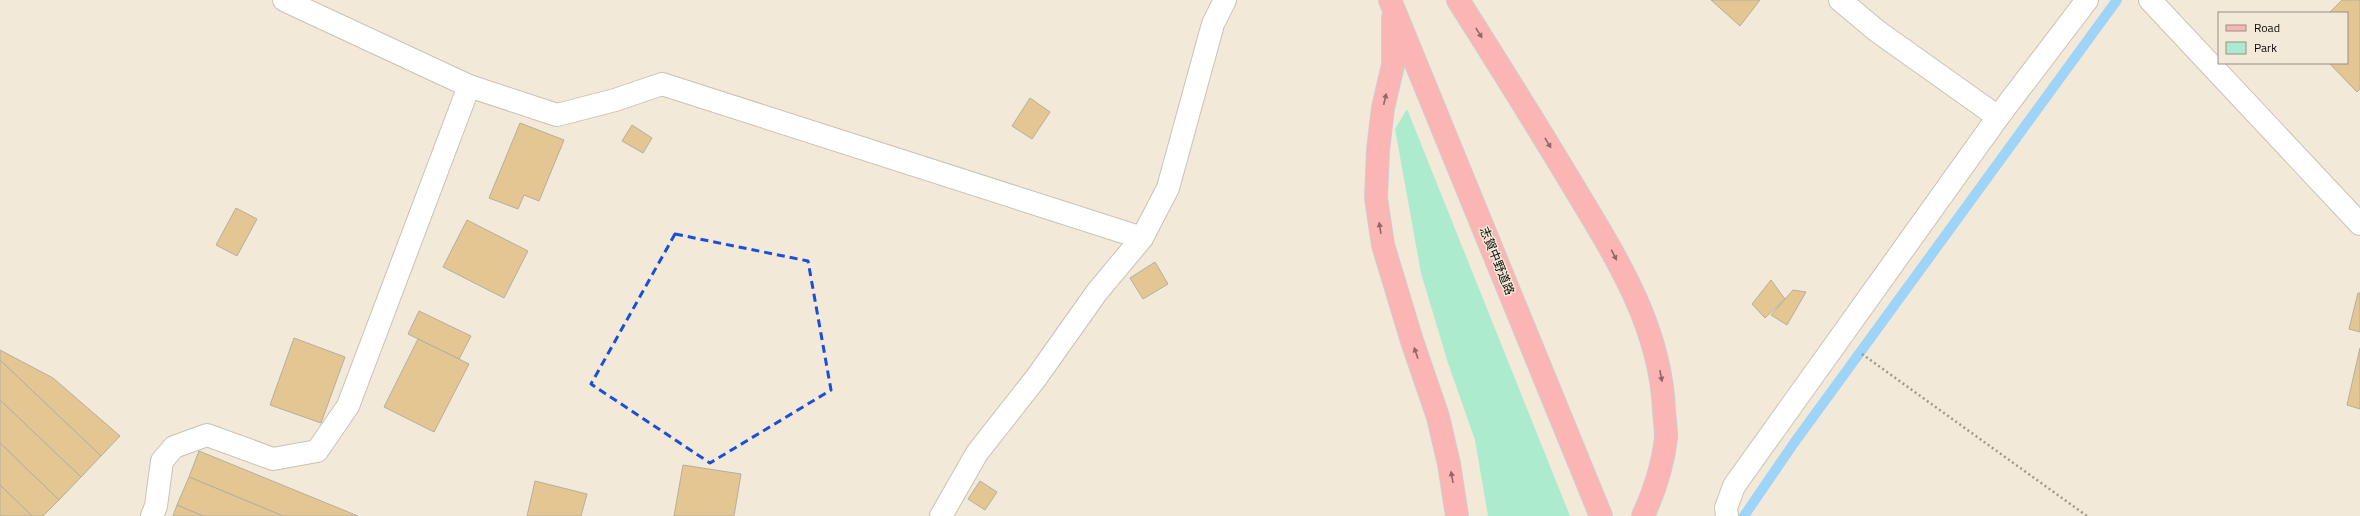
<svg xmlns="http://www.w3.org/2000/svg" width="2360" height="516" viewBox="0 0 2360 516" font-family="'Titillium Web','Noto Sans JP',sans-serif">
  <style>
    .green { fill: #adebce }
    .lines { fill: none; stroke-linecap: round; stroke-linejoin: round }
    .stream { stroke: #9ed4f8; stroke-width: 10 }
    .building { fill: #e3c692; stroke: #b6ae9f }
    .street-casing { stroke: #cac2b2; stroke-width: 24 }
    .primary-casing { stroke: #cfcecd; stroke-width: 24 }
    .path { stroke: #9e978b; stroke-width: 2.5; stroke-dasharray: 2 3; stroke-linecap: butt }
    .street { stroke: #fff; stroke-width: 22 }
    .primary { stroke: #fbb5b4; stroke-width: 22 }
    .oneway { fill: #906866 }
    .marked { fill: none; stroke: #1d4ed8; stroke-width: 3; stroke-dasharray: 8 5; stroke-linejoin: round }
    .labels { text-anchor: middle; stroke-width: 3; stroke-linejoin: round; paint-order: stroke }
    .street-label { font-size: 12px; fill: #0e0b06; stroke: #f2e9d9 }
  </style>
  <rect width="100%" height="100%" fill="#f2e9d9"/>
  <polygon class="green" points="1407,109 1570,516 1488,516 1475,440 1448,363 1421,273 1395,129"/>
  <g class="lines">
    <polyline class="stream" points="1744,516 1794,443 2117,0"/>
  </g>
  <g class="building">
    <polygon points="1711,0 1760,0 1740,26"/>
    <polygon points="2342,0 2360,0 2360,89 2357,92 2329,63 2347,63 2347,13 2329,13"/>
    <polygon points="1030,98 1050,112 1032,139 1012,126"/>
    <polygon points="520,123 564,140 539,201 524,195 518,209 489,198"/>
    <polygon points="632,125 652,138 643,153 622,141"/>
    <polygon points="236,208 257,219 237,256 216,245"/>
    <polygon points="467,220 528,251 504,298 443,267"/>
    <polygon points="1155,262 1168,284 1143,299 1130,278"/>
    <polygon points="1771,280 1785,299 1765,318 1752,304"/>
    <polygon points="1793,290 1806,292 1787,325 1771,315"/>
    <polygon points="2358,293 2360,293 2360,332 2349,329"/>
    <polygon points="419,311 471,336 459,359 408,334"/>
    <polygon points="294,338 345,357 321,423 270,405"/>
    <polygon points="418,339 469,364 434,432 384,407"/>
    <polygon points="2360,348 2360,409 2347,405"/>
    <polygon points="0,350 53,378 120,436 101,456 0,360"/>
    <polygon points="0,360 101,456 81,477 0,400"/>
    <polygon points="0,400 81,477 59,500 0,443"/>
    <polygon points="0,443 59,500 43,516 32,516 0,485"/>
    <polygon points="199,451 358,516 283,516 189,477"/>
    <polygon points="683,465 741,474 734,516 674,516"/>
    <polygon points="189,477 283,516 203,516 177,505"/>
    <polygon points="535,481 587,494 581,516 527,516"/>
    <polygon points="980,481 997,492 985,510 968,499"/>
    <polygon points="0,485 32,516 0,516"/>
    <polygon points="177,505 203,516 173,516"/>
  </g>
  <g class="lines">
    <g class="street-casing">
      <g id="street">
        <polyline points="284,0 469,86 557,115 615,100 662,84 1142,238"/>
        <polyline points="1840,0 1877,31 1998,117"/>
        <polyline points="2150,0 2360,224"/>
        <polyline points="152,516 156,506 162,461 174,447 207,435 273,459 317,451 348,406 469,86"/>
        <polyline points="941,516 977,453 1036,378 1097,292 1142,238 1168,188 1213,24 1225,0"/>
        <polyline points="1727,516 1726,508 1734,486 1998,117 2087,0"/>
      </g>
    </g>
    <g class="primary-casing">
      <g id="primary">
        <polyline points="1390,0 1601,516"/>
        <path d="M1458 0C1496 60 1533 119 1569 179 1613 252 1661 325 1664 411 1665 420 1666 429 1666 438 1663 465 1654 492 1643 516"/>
        <polyline points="1393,18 1393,65 1383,108 1378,150 1376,198 1383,245 1412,341 1438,417 1449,464 1457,516"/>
      </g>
    </g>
    <polyline class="path" points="1862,354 2087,516"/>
    <use href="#street" class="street"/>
    <use href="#primary" class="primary"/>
  </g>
  <defs><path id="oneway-solid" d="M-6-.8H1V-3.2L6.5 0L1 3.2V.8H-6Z"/></defs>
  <g class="oneway">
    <use href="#oneway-solid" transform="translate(1479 33) rotate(58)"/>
    <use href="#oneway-solid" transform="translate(1385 99) rotate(-77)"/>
    <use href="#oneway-solid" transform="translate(1548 143) rotate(59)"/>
    <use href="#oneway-solid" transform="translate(1380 228) rotate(-99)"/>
    <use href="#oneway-solid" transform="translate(1614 255) rotate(63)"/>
    <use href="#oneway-solid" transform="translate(1416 353) rotate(-109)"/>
    <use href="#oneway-solid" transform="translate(1661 376) rotate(79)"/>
    <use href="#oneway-solid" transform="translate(1452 477) rotate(-100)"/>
  </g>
  <path class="marked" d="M675 234 808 261 831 390 710 463 591 384Z"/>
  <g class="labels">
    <g class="street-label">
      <text transform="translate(1497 261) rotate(68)" y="4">志賀中野道路</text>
    </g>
  </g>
  <rect x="2218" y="12" width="130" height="52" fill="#f2e9d9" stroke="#979085"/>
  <rect x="2226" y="25" width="20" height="6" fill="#fbb5b4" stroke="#979085"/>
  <text x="2254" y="32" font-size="12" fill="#0e0b06">Road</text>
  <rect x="2226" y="42" width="20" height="12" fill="#adebce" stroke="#979085"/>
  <text x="2254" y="52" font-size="12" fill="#0e0b06">Park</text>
</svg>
